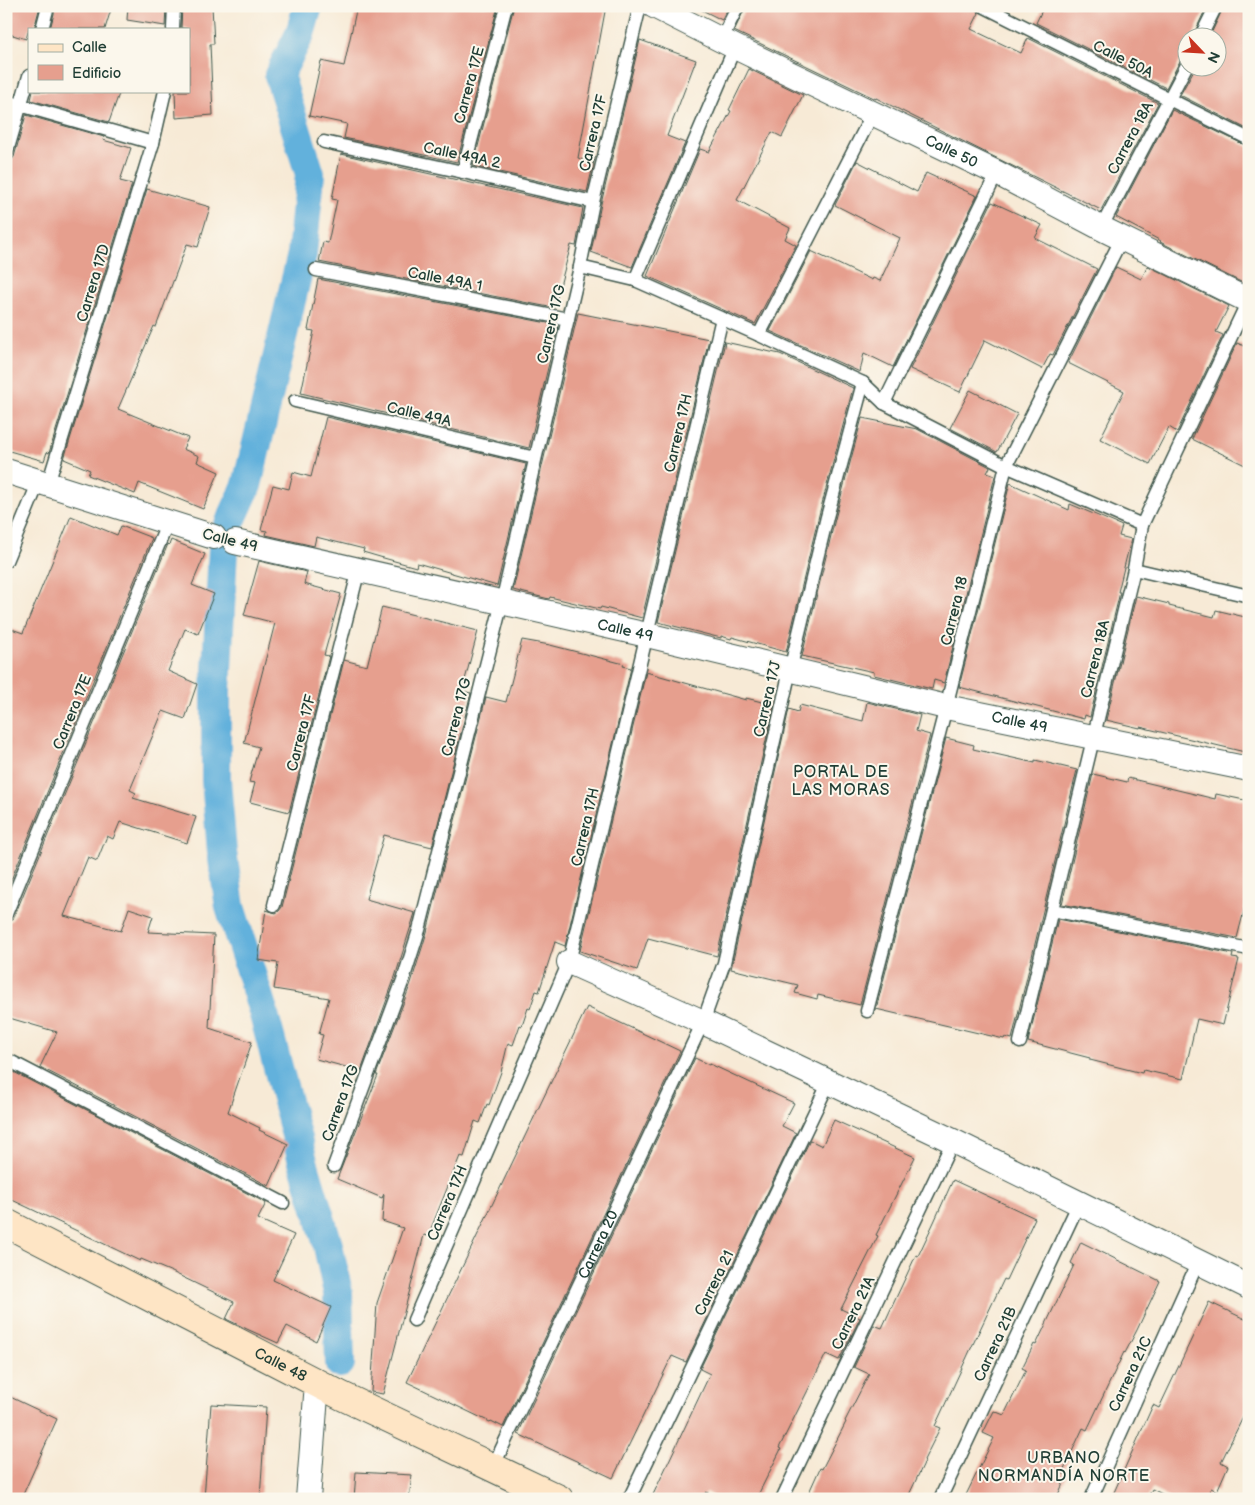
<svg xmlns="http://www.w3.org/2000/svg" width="1255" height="1505" viewBox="0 0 1255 1505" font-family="'Balsamiq Sans',sans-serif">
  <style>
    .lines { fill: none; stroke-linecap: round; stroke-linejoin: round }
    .canal { stroke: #62b1dc; stroke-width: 30 }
    .building { fill: #e69f8e }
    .lane-casing { stroke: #3f574c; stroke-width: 15 }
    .street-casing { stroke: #3f574c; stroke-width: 26 }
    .secondary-casing { stroke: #3f574c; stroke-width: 30 }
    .lane { stroke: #fff; stroke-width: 12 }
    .street { stroke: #fff; stroke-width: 24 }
    .secondary { stroke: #fee5c5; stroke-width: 28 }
    .labels { text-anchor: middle; stroke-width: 4; stroke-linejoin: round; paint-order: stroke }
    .street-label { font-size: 15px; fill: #1f3d34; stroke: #fbf7ec }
    .neighbourhood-label { font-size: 16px; letter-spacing: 1px; fill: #1f3d34; stroke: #fbf7ec }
  </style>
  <rect width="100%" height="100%" fill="#fbf7ec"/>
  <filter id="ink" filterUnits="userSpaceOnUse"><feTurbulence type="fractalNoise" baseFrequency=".02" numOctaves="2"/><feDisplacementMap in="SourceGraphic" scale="10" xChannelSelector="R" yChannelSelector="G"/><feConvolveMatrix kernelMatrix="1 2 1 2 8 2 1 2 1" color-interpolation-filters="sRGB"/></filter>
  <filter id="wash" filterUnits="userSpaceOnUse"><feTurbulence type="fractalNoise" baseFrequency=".0096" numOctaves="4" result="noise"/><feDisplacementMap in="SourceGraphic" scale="20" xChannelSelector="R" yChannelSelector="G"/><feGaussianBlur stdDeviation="1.12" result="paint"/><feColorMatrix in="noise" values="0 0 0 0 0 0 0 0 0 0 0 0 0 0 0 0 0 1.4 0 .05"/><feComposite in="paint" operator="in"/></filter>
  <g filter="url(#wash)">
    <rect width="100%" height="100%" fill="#f7ead6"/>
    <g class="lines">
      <polyline class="canal" points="308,6 300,34 279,75 310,174 302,254 247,485 228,527 223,549 216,690 216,780 222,852 230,907 263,1011 304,1165 327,1241 338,1293 340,1363"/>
    </g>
    <g id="blocks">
      <g class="building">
        <polygon points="6,6 40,6 34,29 29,29 26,39 6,33"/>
        <polygon points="56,6 112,6 105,29 50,29"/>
        <polygon points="128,6 166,6 165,26 127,20"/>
        <polygon points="182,6 212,6 214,44 210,44 213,115 176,118 175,91 189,91 189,29 181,28"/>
        <polygon points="357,6 498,6 457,162 344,138 347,124 309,116 321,61 344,66"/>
        <polygon points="514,6 606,6 578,158 593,163 595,157 587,192 473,166"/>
        <polygon points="694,6 729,6 722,20"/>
        <polygon points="746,6 975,6 976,10 979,13 971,29 1021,53 1028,38 1158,103 1101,210 876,98 876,99 734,31"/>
        <polygon points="1044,6 1207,6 1192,38 1188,38 1188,55 1181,59 1166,88 1036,23"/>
        <polygon points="1224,6 1249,6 1249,130 1180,95 1195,68 1218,68 1218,38 1209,38"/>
        <polygon points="640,40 696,60 667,136 685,143 632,267 591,252 601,204"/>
        <polygon points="749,69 803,95 782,137 772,132 737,200 790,228 785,239 796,245 755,324 647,276 700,149 709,152 731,111 729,110"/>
        <polygon points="33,91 120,91 109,122 31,100"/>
        <polygon points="1172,110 1249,147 1249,286 1160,242 1161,241 1116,217"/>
        <polygon points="26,115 104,137 103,140 131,148 120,181 132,184 49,453 47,452 44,461 6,450 6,163 11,161 14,157"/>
        <polygon points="341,154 583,208 576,246 571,245 554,308 319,262 323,242 328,243 337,200 332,199"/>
        <polygon points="857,161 917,192 926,173 977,196 893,367 864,353 860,372 770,331 811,251 872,280 873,278 880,281 900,238 835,205"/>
        <polygon points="147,189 210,207 198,247 187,244 156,327 154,326 118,409 188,438 183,449 199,456 197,462 219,472 203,509 139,483 135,494 88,475 90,470 64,459"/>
        <polygon points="992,202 1042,225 1035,238 1097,269 1053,355 1050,354 1042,369 985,340 960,392 910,369"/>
        <polygon points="1148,266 1229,306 1216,332 1223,335 1177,432 1169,427 1150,464 1100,439 1124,391 1068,363 1116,267 1141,279"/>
        <polygon points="318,279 558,325 529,448 301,393 314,331 308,330"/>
        <polygon points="578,313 709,339 642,618 601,607 600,609 550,597 549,599 513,590"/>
        <polygon points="725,342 780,354 853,388 819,515 786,652 732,637 731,639 721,636 721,638 658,622"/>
        <polygon points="1237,343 1249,348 1249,467 1192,439"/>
        <polygon points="970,390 1017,414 997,452 950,428"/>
        <polygon points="326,417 526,464 497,586 417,563 416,567 380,557 363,552 364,549 316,537 314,546 266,535 267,531 261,530 273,485 289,489 293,472 311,477"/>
        <polygon points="862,418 917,429 990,467 987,473 995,476 944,683 934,680 932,689 874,675 874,672 802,656 835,519"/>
        <polygon points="1010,483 1069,510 1070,504 1122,526 1119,536 1131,539 1118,592 1120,592 1090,717 1085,715 1084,719 959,687"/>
        <polygon points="71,516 117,535 121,526 152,538 6,892 6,627 23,633"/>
        <polygon points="171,540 205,554 192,585 214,594 198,634 185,629 168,671 197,684 185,719 163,711 130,790 136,793 133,798 196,817 187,843 120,822 113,839 107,836 97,861 88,857 64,916 121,931 129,908 153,916 148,932 214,935 209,1028 252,1042 228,1112 260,1128 259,1130 288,1144 269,1186 40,1067 57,1032 6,1017 6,922 11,921 14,917 168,544 169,545"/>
        <polygon points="259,561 307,572 304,584 341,594 324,655 329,656 289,812 250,802 255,783 249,782 259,747 244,743 275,623 244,615"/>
        <polygon points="1136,596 1169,604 1169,606 1214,617 1216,610 1249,618 1249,753 1165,733 1140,727 1140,728 1106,720"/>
        <polygon points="382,607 478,631 462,691 471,693 432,847 384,835 366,899 415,913 395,977 361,1071 316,1059 323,1035 319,1034 329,998 274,989 278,963 258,960 266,910 276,913 279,911 282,907 344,660 367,666"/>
        <polygon points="522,640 550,645 624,664 623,666 631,668 565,946 555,942 539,992 536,991 530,1009 528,1008 522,1026 520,1025 513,1045 508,1043 501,1072 489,1105 487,1104 480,1123 475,1121 464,1157 460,1156 428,1236 424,1235 383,1394 371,1392 377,1303 403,1228 382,1221 384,1194 382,1198 337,1179 378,1075 376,1075 411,983 427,932 486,697 506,702"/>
        <polygon points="646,672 746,700 746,698 774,705 717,956 648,938 637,970 580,951"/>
        <polygon points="867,702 920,715 916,731 930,735 860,1005 818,995 817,999 795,993 798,985 731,969 789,709 798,712 800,705 863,721"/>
        <polygon points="946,738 974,745 973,749 1035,763 1035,760 1077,770 1012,1039 1005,1037 1004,1039 876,1009"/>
        <polygon points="1093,774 1127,782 1128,778 1215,799 1216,794 1249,801 1249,891 1237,938 1062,904"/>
        <polygon points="1058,919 1233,954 1232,958 1239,959 1223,1025 1197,1019 1183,1079 1143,1070 1142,1073 1090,1060 1090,1058 1028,1042"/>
        <polygon points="587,1007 680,1051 503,1427 491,1421 490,1422 407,1382"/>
        <polygon points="695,1058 709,1065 710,1064 794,1103 782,1126 796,1133 686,1362 672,1356 613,1478 518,1434"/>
        <polygon points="6,1068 266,1203 258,1219 294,1235 273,1280 331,1307 316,1341 287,1326 278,1343 249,1330 226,1319 234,1302 172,1272 141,1259 140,1261 6,1197"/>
        <polygon points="834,1120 915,1157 876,1235 878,1236 841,1309 860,1318 839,1360 826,1354 779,1448 781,1449 756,1499 720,1499 706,1492 702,1499 651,1499 710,1374 700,1369 810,1140 822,1146"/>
        <polygon points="953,1180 1035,1218 1006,1280 1004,1279 974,1342 935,1426 940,1428 924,1460 925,1461 907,1499 806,1499 820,1468 822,1469 846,1422 845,1421 869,1374 854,1367 874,1325 882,1328 916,1255 918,1256 934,1222"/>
        <polygon points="1081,1242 1160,1281 1137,1330 1125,1353 1124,1352 1087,1430 1083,1428 1062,1473 1067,1475 1056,1499 964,1499 994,1438 983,1433 994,1411 1004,1415 1026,1370 1022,1368 1034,1344 1036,1345 1074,1265 1071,1263"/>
        <polygon points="1209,1302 1249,1321 1249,1405 1221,1462 1228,1466 1217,1491 1211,1488 1205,1499 1172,1499 1152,1489 1147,1499 1111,1499 1153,1405 1159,1408"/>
        <polygon points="6,1395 57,1419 21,1499 6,1499"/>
        <polygon points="211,1404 266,1407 260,1499 204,1499"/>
        <polygon points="356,1472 412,1475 409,1499 354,1499"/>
      </g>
    </g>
  </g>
  <g filter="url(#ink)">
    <use href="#blocks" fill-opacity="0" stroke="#3f574c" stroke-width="1"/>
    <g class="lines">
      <g class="lane-casing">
        <g id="lane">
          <polyline points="983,6 1249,139"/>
          <polyline points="42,29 48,6"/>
          <polyline points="173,29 174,6"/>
          <polyline points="1200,38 1216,6"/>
          <polyline points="721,40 738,6"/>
          <polyline points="6,101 153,143"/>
          <polyline points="324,142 463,172 593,202"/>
          <polyline points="6,155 29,76"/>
          <polyline points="463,172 506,6"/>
          <polyline points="1101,228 1188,63"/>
          <polyline points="580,267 635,280 759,335 863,383 884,403 1006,466 1142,525"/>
          <polyline points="316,270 568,319"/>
          <polyline points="635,280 735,47"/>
          <polyline points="759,335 873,113"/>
          <polyline points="295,401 535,458"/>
          <polyline points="884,403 997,173"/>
          <polyline points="48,484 153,143 165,91"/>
          <polyline points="6,561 39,481"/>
          <polyline points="1134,569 1249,596"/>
          <polyline points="274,905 359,569"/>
          <polyline points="1052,910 1249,949"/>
          <polyline points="6,914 168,522"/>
          <polyline points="867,1011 946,707 1006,466 1122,238"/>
          <polyline points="1020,1042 1134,569 1142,525 1248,301"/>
          <polyline points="6,1059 283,1203"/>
          <polyline points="334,1166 403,980 419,930 502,602 580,267 593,202 640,6"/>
          <polyline points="414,1320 569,962 722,318"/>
          <path id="s1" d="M493 1467 703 1022 724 963 790 670 827 517 863 383"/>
          <polyline points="629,1499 829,1082"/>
          <polyline points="782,1499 953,1141"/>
          <polyline points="940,1499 1079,1203"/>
          <polyline points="1091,1499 1198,1262"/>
        </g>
      </g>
      <g class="street-casing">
        <g id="street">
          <path id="s2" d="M654 6 735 47 997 173 1101 228 1249 301"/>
          <polyline points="6,471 214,537"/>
          <path id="s3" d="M235 542 647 635 946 707 1249 769"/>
          <polyline points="569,962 703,1022 953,1141 1249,1287"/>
          <polyline points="308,1499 317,1383"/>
        </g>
      </g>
      <g class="secondary-casing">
        <g id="secondary">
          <path id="s4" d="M6 1223 342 1396 559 1499"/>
        </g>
      </g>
      <use href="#lane" class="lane"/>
      <use href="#street" class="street"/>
      <use href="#secondary" class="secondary"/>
    </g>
  </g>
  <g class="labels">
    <g class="street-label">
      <text transform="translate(1123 59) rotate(27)" y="5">Calle 50A</text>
      <text transform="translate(469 85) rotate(-75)" y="5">Carrera 17E</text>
      <text transform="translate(593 133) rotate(-77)" y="5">Carrera 17F</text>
      <text transform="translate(1130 138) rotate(-62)" y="5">Carrera 18A</text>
      <text dy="5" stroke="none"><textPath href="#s2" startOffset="331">Calle 50</textPath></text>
      <text transform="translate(462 155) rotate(12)" y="5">Calle 49A 2</text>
      <text transform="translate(445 279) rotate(11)" y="5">Calle 49A 1</text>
      <text transform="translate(93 283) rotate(-73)" y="5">Carrera 17D</text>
      <text transform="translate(551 324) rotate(-77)" y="5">Carrera 17G</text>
      <text transform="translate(419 414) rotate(13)" y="5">Calle 49A</text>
      <text transform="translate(678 433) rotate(-77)" y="5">Carrera 17H</text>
      <text transform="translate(230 540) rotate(14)" y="5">Calle 49</text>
      <text transform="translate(954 611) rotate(-76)" y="5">Carrera 18</text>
      <text dy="5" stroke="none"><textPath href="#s3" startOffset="400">Calle 49</textPath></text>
      <text transform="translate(1095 659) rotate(-76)" y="5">Carrera 18A</text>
      <text transform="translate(767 699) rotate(-77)" y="5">Carrera 17J</text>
      <text transform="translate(72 712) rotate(-68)" y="5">Carrera 17E</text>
      <text transform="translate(456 717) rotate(-76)" y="5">Carrera 17G</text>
      <text dy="5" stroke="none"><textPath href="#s3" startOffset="805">Calle 49</textPath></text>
      <text transform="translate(301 733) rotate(-76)" y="5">Carrera 17F</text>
      <text transform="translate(585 827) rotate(-77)" y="5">Carrera 17H</text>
      <text transform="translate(340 1103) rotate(-70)" y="5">Carrera 17G</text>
      <text transform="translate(447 1203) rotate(-67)" y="5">Carrera 17H</text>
      <text dy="5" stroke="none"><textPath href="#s1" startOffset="246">Carrera 20</textPath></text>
      <text transform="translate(714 1283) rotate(-64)" y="5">Carrera 21</text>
      <text transform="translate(853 1313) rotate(-64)" y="5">Carrera 21A</text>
      <text transform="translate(995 1344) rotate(-65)" y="5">Carrera 21B</text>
      <text dy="5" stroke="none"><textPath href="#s4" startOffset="309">Calle 48</textPath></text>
      <text transform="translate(1130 1374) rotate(-65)" y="5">Carrera 21C</text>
    </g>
    <g class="neighbourhood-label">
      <text x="841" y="777">PORTAL DE<tspan x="841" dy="18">LAS MORAS</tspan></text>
      <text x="1064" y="1463">URBANO<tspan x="1064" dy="18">NORMANDÍA NORTE</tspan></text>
    </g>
  </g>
  <rect width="1255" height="1505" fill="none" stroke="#fbf7ec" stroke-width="25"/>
  <rect x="28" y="28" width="162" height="65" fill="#fbf7ec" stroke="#a3ada2"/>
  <rect x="38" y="44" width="25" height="8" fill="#fee5c5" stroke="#a3ada2"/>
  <text x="72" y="52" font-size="15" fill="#1f3d34">Calle</text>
  <rect x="38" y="65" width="25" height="15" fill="#e69f8e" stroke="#a3ada2"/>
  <text x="72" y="78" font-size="15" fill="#1f3d34">Edificio</text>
  <g transform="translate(1202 52) rotate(115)"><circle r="24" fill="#fbf7ec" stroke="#a3ada2"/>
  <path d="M0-4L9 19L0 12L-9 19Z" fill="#c8321e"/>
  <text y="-8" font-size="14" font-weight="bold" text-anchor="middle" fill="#1f3d34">N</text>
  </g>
</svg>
